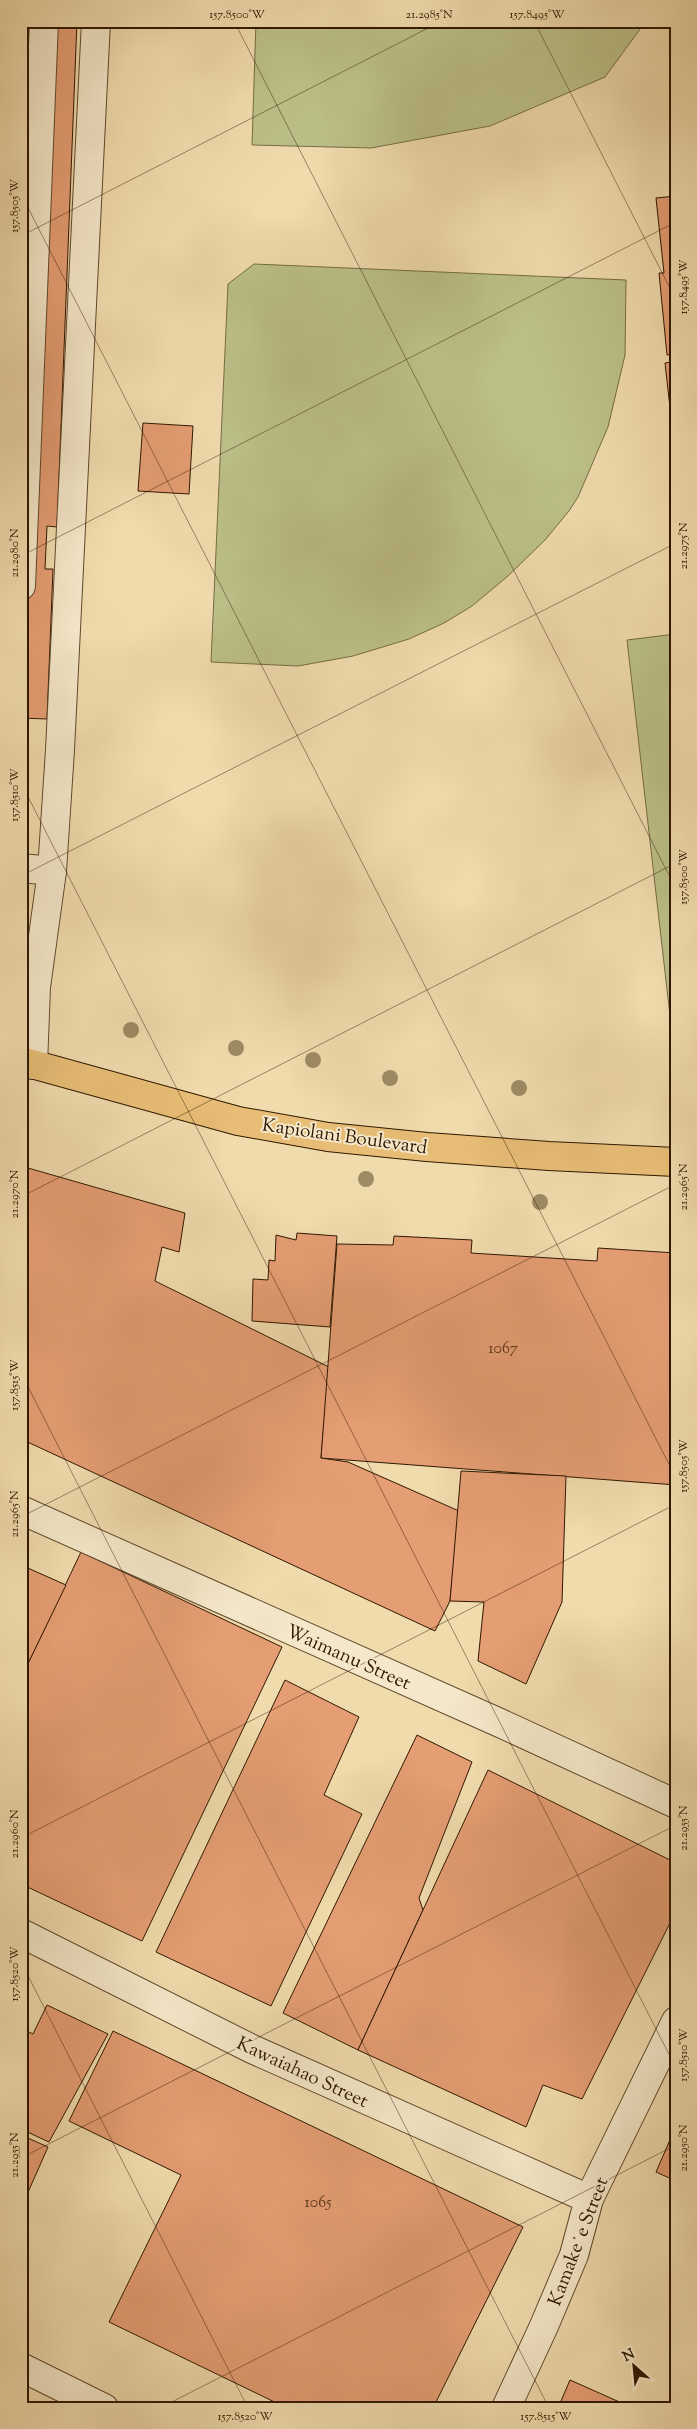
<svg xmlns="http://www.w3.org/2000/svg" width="697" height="2429" viewBox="0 0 697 2429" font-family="'Sorts Mill Goudy',serif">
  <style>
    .green { fill: #bcc088; stroke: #766c44 }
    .building { fill: #e59d73; stroke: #301700 }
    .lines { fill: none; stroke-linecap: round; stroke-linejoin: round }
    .minor-casing { stroke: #60482b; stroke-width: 30 }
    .major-casing { stroke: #301700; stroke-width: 30 }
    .minor { stroke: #f5e8ca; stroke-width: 28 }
    .major { stroke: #e8be76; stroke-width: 28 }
    .tree { fill: #9e8b64 }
    .ticks { fill: none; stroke: #301700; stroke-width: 1; stroke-opacity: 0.45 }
    .labels { text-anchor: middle; stroke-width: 4; stroke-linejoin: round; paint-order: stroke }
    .number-label { font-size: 16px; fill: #5d381d }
    .street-label { font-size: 19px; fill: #301700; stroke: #f5e8ca }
    .neatline { fill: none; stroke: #301700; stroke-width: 2 }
    .ticks-label { font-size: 12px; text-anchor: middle; fill: #301700 }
  </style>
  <rect width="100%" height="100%" fill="#f0dbad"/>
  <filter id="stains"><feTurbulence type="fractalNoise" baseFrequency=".004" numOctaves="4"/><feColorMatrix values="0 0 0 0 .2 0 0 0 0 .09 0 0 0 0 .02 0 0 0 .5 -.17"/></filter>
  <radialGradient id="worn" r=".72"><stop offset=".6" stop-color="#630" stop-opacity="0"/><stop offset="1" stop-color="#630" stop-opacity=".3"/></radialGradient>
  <g class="green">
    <polygon points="256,21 646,21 605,77 490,126 371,148 252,145"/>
    <polygon points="254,264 626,280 625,355 608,427 578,497 569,511 545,540 508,576 472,606 444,623 409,639 353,656 298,666 211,662 228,284"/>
    <polygon points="676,634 676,1032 672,1033 627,640"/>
  </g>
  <g class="building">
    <polygon points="21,21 77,21 57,527 47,526 45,569 53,569 47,719 21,718"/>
    <polygon points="676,196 676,354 667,355 659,273 664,273 656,198"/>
    <polygon points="676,361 676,461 665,363"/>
    <polygon points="143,423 193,426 189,494 138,491"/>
    <polygon points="21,1166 185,1213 179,1252 162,1247 155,1281 329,1367 321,1458 348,1462 459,1511 450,1601 435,1631 21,1439"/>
    <polygon points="297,1233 337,1236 330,1327 252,1321 253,1279 268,1280 269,1260 275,1261 276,1235 296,1240"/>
    <polygon points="394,1236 472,1240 471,1253 597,1261 598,1248 676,1253 676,1485 321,1458 337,1244 393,1245"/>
    <polygon points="461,1471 566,1476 562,1602 526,1684 478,1661 484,1602 450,1601"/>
    <polygon points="81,1552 282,1647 142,1941 21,1884 21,1678"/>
    <polygon points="21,1565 66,1585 21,1678"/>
    <polygon points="285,1680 359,1717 324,1795 362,1814 271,2006 156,1952"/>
    <polygon points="417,1735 472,1762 419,1898 423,1910 358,2050 283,2013"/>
    <polygon points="488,1770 670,1860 676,1871 676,1911 582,2099 543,2085 526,2127 358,2050"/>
    <polygon points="47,2005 108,2034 49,2142 21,2129 21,2028 33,2034"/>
    <polygon points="113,2031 523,2227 433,2408 287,2408 109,2322 181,2175 69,2121"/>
    <polygon points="676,2126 676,2181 656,2172"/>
    <polygon points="21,2135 48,2147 21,2208"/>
    <polygon points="570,2380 633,2408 558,2408"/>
  </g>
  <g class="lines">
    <g class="minor-casing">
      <g id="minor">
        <polyline points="21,586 44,21"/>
        <polyline points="21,868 52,871"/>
        <polyline points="33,1065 36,987 52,871 60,750 96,21"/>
        <polyline points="21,1510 500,1723 676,1804"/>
        <polyline points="21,1933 252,2049 589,2199"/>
        <polyline points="21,2367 104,2408"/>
        <polyline points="506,2408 544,2326 574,2255 589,2199 676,2021"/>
      </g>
    </g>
    <g class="major-casing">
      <polyline id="major" points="21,1061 238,1121 328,1137 427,1147 549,1156 676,1162"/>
    </g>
    <use href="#minor" class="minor"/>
    <use href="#major" class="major"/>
  </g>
  <g class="tree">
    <circle cx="131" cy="1030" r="8"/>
    <circle cx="236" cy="1048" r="8"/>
    <circle cx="313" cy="1060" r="8"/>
    <circle cx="390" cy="1078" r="8"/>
    <circle cx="519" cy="1088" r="8"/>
    <circle cx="366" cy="1179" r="8"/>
    <circle cx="540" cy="1202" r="8"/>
  </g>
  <path class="ticks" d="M234 21 676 889M534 21 676 300M21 194 676 1478M21 236 442 21M21 556 676 222M21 783 676 2068M21 876 676 543M21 1197 676 863M21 1373 549 2408M21 1517 676 1184M21 1838 676 1504M21 1962 248 2408M21 2158 676 1825M160 2408 676 2145"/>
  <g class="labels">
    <g class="number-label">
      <text x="503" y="1353">1067</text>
      <text x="318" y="2207">1065</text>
    </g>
    <g class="street-label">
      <text transform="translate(345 1135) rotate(8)" y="7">Kapiolani Boulevard</text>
      <text transform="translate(349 1656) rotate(24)" y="7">Waimanu Street</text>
      <text transform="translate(303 2071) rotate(25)" y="7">Kawaiahao Street</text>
      <text transform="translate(577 2241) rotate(-69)" y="7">Kamakeʻe Street</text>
    </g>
  </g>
  <rect width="697" height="2429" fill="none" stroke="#f0dbad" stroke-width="55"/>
  <g transform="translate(634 2366) rotate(333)" stroke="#f5e8ca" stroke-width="4" paint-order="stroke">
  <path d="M0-4L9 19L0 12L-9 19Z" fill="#301700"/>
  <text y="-8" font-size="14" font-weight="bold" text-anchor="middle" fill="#301700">N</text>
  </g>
  <rect x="28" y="28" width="642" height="2374" class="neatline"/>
  <g class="ticks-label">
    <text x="237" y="18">157.8500°W</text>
    <text x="429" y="18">21.2985°N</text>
    <text x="537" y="18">157.8495°W</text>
    <text transform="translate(14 206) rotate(-90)" y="4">157.8505°W</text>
    <text transform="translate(683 287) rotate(-90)" y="4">157.8495°W</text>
    <text transform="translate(683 546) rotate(-90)" y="4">21.2975°N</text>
    <text transform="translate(14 553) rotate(-90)" y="4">21.2980°N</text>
    <text transform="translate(14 795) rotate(-90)" y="4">157.8510°W</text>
    <text transform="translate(683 877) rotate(-90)" y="4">157.8500°W</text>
    <text transform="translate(683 1187) rotate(-90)" y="4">21.2965°N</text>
    <text transform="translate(14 1194) rotate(-90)" y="4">21.2970°N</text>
    <text transform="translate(14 1385) rotate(-90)" y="4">157.8515°W</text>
    <text transform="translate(683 1466) rotate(-90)" y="4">157.8505°W</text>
    <text transform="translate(14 1514) rotate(-90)" y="4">21.2965°N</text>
    <text transform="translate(683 1828) rotate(-90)" y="4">21.2955°N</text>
    <text transform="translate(14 1834) rotate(-90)" y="4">21.2960°N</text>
    <text transform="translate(14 1974) rotate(-90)" y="4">157.8520°W</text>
    <text transform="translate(683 2055) rotate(-90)" y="4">157.8510°W</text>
    <text transform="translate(683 2148) rotate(-90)" y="4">21.2950°N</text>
    <text transform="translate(14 2155) rotate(-90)" y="4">21.2955°N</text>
    <text x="245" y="2420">157.8520°W</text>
    <text x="546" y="2420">157.8515°W</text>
  </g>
  <rect width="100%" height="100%" filter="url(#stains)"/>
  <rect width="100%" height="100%" fill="url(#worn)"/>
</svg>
